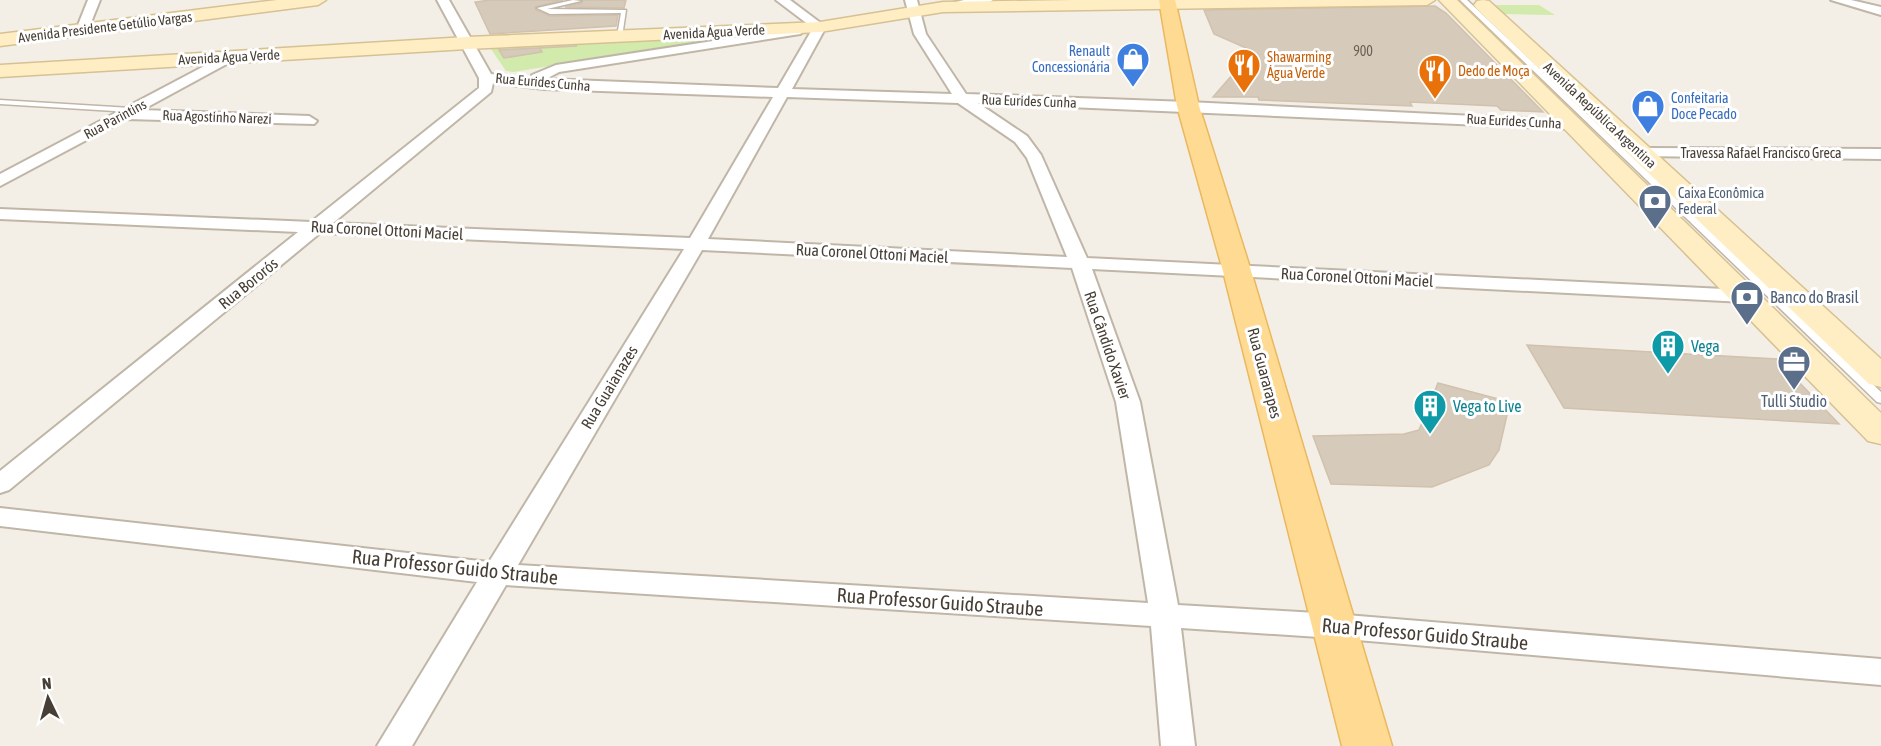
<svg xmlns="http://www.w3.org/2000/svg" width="1881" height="746" viewBox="0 0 1881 746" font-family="'Asap Condensed',sans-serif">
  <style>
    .green { fill: #d2eaac }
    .building { fill: #d6caba; stroke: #d1c1ad; stroke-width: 1.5 }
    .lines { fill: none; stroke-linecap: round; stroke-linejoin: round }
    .lane-casing { stroke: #c0b6a8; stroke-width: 3 }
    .street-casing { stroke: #c0b6a8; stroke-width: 4 }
    .secondary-casing { stroke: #d6c193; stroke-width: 3 }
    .primary-casing { stroke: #eab85e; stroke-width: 3 }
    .lane { fill: #fff; fill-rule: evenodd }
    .street { fill: #fff; fill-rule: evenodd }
    .secondary { fill: #ffeec4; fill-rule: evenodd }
    .primary { fill: #ffda93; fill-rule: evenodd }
    .labels { text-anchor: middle; stroke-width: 6; stroke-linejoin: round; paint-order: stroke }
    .far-street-label { font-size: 14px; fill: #473f35; stroke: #fff }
    .far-shop-label { font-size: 14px; fill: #366cbe; stroke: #fff; text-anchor: end }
    .number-label { font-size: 14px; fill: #6b6256 }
    .far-food-label { font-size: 14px; fill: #c56008; stroke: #fff; text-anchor: start }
    .far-service-label { font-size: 14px; fill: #4e5e75; stroke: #fff; text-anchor: start }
    .street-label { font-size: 16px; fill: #473f35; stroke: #fff }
    .service-label { font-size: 16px; fill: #4e5e75; stroke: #fff; text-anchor: start }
    .culture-label { font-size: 16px; fill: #0d838f; stroke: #fff; text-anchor: start }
    .near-street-label { font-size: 20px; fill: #473f35; stroke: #fff }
  </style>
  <rect width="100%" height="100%" fill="#f4efe6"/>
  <g class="green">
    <polygon points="1492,5 1539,5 1555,15 1503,14"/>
    <polygon points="750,34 513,72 506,71 491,49 495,46"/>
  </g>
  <g class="building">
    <polygon points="490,0 563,0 535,7 536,10 550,16 618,15 616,26 490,34 475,2"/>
    <polygon points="583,0 626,0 624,8 565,7 582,3"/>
    <polygon points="1435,6 1446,13 1543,112 1501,110 1497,106 1410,102 1412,106 1259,100 1258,97 1213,97 1253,51 1214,34 1204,10"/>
    <polygon points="577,46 540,48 542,52 504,58 499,50"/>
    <polygon points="1527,345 1777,359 1839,424 1564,408"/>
    <polygon points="1438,383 1510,402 1499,450 1489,465 1432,487 1331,484 1313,436 1404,434 1419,430"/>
  </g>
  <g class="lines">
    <g class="lane-casing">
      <g id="lane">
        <polygon points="573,0 581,1 547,9 626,10 622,37 617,36 621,13 550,14 537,8"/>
        <polygon points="1460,0 1467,0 1881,392 1881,403 1877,402"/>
        <polygon points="0,100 131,108 135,110 131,112 0,104"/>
      </g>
    </g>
    <g class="street-casing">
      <g id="street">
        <polygon points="88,0 100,0 88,30 86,33 78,33 76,30"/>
        <path d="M437 0H449L491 74 531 79 532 75 556 65 804 27 806 30 800 34 559 72 546 79 778 88 813 28 776 0H790L826 27 792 89 952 94 914 34 905 0H917L926 34 966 94 1188 102 1577 121 1580 124 1572 129 978 103 1027 136 1041 155 1087 258 1744 290 1751 292 1754 296 1751 300 1744 302 1092 269 1140 402 1178 605 1334 614 1881 659V685L1334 638 1181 628 1195 746H1161L1151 626 506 585 412 746H377L477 582 0 526V508L489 562 684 249 320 233 9 490 0 493V471L298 232 0 219V209L311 222 479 88V78ZM493 83 544 89 773 97 690 238 333 223 491 92ZM787 97 958 103 1015 142 1027 158 1067 257 708 239ZM702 250 1072 268 1116 402 1148 603 518 565Z"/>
        <polygon points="964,0 993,0 987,3 947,9 941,6"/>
        <polygon points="1831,0 1851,0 1881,7 1881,15"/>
        <polygon points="229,53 234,54 234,60 142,110 309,116 317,121 314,124 126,119 0,186 0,174"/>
        <polygon points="1642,148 1881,149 1881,159 1636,156 1634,153"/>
      </g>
    </g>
    <g class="secondary-casing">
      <g id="secondary">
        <polygon points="277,0 326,0 318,5 0,46 0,34"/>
        <polygon points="1073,0 1435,0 1427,5 943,12 820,32 467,49 0,77 0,65 467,37 820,22 943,2"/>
        <polygon points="1439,0 1457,0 1881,413 1881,444 1868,441"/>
        <polygon points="1483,0 1489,1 1881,359 1881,387 1869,384 1477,9 1474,5 1477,1"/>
      </g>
    </g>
    <g class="primary-casing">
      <polygon id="primary" points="1159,0 1175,0 1199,106 1251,271 1392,746 1342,746 1223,271 1177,106"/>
    </g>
    <use href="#lane" class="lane"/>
    <use href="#street" class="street"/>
    <use href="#secondary" class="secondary"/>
    <use href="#primary" class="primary"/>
  </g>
  <defs>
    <g id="shop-pin" transform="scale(1.725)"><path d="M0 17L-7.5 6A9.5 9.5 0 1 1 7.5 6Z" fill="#3f7fe0" stroke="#fff"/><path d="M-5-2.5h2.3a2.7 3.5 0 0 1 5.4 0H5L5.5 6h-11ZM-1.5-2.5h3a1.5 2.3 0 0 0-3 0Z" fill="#fff"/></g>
    <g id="restaurant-pin" transform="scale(1.725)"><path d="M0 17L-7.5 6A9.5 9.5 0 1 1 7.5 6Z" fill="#e8710a" stroke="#fff"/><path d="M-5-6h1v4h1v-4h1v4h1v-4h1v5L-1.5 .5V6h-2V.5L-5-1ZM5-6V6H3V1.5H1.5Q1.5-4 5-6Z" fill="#fff"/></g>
    <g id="bank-pin" transform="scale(1.725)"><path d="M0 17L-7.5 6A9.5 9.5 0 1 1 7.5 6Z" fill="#5c6f8a" stroke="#fff"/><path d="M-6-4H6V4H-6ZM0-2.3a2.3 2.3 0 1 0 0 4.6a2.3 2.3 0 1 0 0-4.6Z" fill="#fff"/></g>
    <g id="building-pin" transform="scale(1.725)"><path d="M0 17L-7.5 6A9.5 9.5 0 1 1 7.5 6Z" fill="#0f9aa8" stroke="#fff"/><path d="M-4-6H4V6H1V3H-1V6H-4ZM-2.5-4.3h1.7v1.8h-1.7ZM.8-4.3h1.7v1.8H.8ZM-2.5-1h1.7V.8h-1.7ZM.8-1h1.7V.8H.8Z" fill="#fff"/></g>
    <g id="office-pin" transform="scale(1.725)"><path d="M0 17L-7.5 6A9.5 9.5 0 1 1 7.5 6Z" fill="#5c6f8a" stroke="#fff"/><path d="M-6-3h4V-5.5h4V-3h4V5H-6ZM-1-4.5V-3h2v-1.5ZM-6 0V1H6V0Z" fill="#fff"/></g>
  </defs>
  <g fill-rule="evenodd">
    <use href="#shop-pin" x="1133" y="59"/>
    <use href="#restaurant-pin" x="1244" y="65"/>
    <use href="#restaurant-pin" x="1435" y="71"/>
    <use href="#shop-pin" x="1648" y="106"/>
    <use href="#bank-pin" x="1655" y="201"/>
    <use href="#bank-pin" x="1747" y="297"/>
    <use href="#building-pin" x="1668" y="346"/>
    <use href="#office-pin" x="1794" y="362"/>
    <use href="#building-pin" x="1430" y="406"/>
  </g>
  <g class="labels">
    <g class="far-street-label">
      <text transform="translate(105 27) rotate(-7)" y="5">Avenida Presidente Getúlio Vargas</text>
      <text transform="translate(714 32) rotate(-3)" y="5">Avenida Água Verde</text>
      <text transform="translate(229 57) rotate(-3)" y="5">Avenida Água Verde</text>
      <text transform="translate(543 82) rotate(5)" y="5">Rua Eurides Cunha</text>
      <text transform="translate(1029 101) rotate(2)" y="5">Rua Eurides Cunha</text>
      <text transform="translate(1600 115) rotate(43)" y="5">Avenida República Argentina</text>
      <text transform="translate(217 117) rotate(2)" y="5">Rua Agostinho Narezi</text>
      <text transform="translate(115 119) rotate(-28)" y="5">Rua Parintins</text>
      <text transform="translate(1514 121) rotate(3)" y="5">Rua Eurides Cunha</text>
      <text x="1761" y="158">Travessa Rafael Francisco Greca</text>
    </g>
    <g class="far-shop-label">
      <text x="1110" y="56">Renault<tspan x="1110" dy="16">Concessionária</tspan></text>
      <text x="1671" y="103" text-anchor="start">Confeitaria<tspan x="1671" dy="16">Doce Pecado</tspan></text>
    </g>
    <g class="number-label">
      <text x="1363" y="56">900</text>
    </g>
    <g class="far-food-label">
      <text x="1267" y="62">Shawarming<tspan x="1267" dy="16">Água Verde</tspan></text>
      <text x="1458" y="76">Dedo de Moça</text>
    </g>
    <g class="far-service-label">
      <text x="1678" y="198">Caixa Econômica<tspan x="1678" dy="16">Federal</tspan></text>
    </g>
    <g class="street-label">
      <text transform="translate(387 230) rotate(3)" y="6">Rua Coronel Ottoni Maciel</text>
      <text transform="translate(872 253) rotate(3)" y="6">Rua Coronel Ottoni Maciel</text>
      <text transform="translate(1357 277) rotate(3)" y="6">Rua Coronel Ottoni Maciel</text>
      <text transform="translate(248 283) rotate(-39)" y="6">Rua Bororós</text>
      <text transform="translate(1108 345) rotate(71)" y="6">Rua Cândido Xavier</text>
      <text transform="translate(1265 373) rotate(75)" y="6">Rua Guararapes</text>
      <text transform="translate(609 387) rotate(-59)" y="6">Rua Guaianazes</text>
    </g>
    <g class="service-label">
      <text x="1770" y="303">Banco do Brasil</text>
      <text x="1794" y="407" text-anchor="middle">Tulli Studio</text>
    </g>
    <g class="culture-label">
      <text x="1691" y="352">Vega</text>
      <text x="1453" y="412">Vega to Live</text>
    </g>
    <g class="near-street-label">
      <text transform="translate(455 567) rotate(6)" y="7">Rua Professor Guido Straube</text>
      <text transform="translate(940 602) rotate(4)" y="7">Rua Professor Guido Straube</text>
      <text transform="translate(1425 634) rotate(5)" y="7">Rua Professor Guido Straube</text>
    </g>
  </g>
  <g transform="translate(48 698) rotate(355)" stroke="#ffffff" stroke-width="4.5" paint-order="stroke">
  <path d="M0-4.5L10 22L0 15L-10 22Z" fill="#473f35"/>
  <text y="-9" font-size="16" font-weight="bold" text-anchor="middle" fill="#473f35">N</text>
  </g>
</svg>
